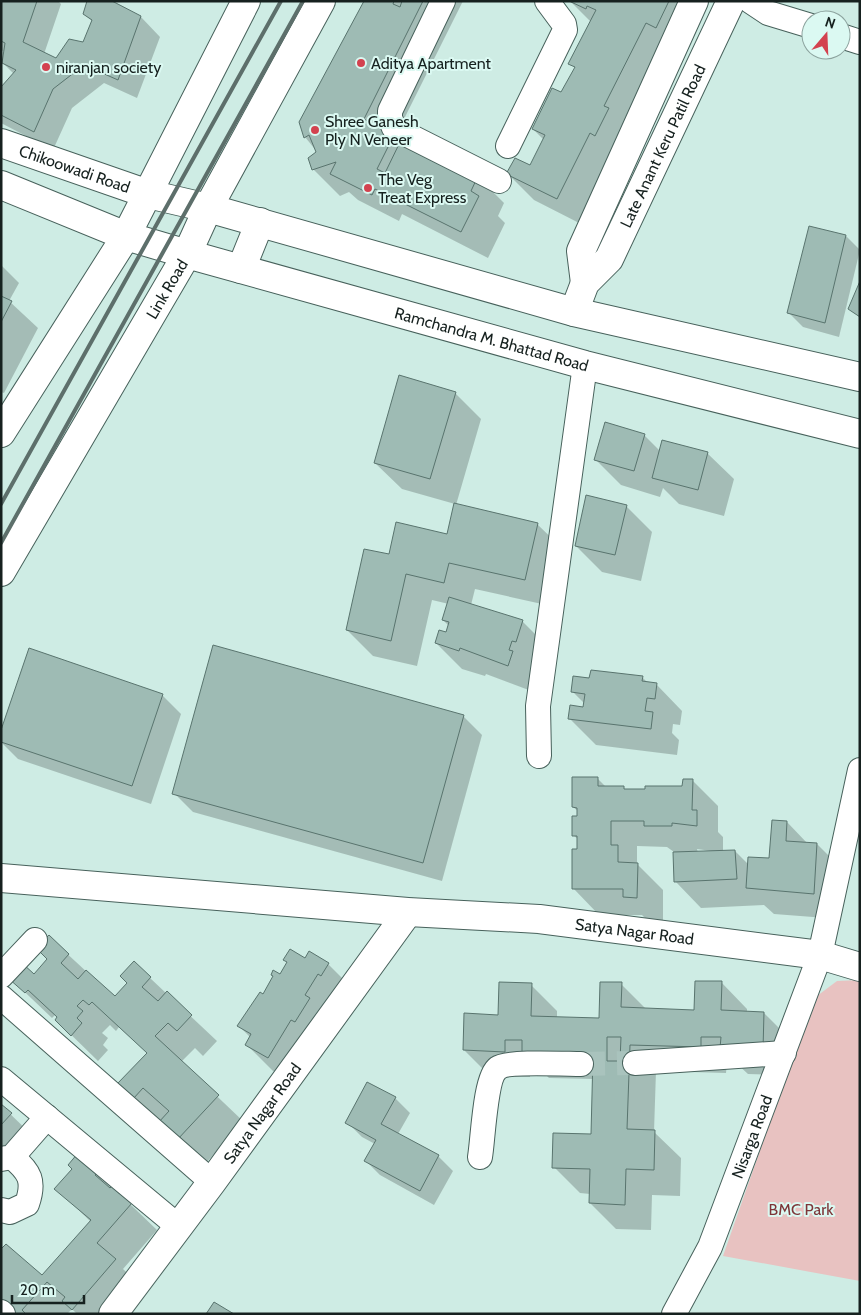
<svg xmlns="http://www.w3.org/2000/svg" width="861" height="1315" viewBox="0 0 861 1315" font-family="Cabin,sans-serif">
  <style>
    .green { fill: #e8c2c1 }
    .shadow { fill: #0003; fill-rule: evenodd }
    .building { fill: #9ebbb4; stroke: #59746e; fill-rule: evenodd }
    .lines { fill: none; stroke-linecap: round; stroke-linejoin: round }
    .street-tunnel { stroke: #a9c3bd; stroke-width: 24; stroke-dasharray: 24 12; stroke-linecap: butt }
    .street-casing { stroke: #47615b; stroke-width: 26 }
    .secondary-casing { stroke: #47615b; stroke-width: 30 }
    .primary-casing { stroke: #47615b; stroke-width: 30 }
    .street { stroke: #fff; stroke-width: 24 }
    .secondary { stroke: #fff; stroke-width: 28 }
    .primary { stroke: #fff; stroke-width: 28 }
    .rail { stroke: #5d6f6b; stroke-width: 4 }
    .poi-dot { fill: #d3424f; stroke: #dbf9f2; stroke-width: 2 }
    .labels { text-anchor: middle; stroke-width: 4; stroke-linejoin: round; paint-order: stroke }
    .poi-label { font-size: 16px; fill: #16211f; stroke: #dbf9f2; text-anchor: start }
    .street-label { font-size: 16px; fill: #16211f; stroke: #dbf9f2 }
    .park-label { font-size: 16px; fill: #7d3538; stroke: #dbf9f2 }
  </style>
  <rect width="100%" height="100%" fill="#ceece4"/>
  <polygon class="green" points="860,980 860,1281 723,1256 813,999 837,981"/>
  <g class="shadow">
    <polygon points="1,1 58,1 61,4 44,54 56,60 84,43 93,22 84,14 110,1 141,17 160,37 137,98 104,83 72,108 53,150 1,123 1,88 14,74 3,63 5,52 1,50"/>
    <polygon points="365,1 422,1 424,3 425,1 463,1 395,137 478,177 504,203 498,216 505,223 488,258 402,214 399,221 358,200 349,192 340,196 313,169 318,153 305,137"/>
    <polygon points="570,1 687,1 583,225 534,200 508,174 530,167 544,140 533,129 562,94 576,69 570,63 591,22"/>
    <polygon points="810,227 846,236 860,250 839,337 803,327 789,313"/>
    <polygon points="1,265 19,283 9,301 38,328 4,393 1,392"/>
    <polygon points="455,393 481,419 456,505 537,524 564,550 551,606 475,589 471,605 522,621 548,647 534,692 486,674 485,676 462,669 436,643 447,634 449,626 443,620 449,604 432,600 417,666 373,656 347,630 390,556 448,536 455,504 402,489 375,463"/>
    <polygon points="644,435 660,451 707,453 734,479 724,516 679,504 663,488 660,497 621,485 595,459"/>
    <polygon points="626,506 652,532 641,581 602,572 576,546"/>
    <polygon points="642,677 648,683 656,684 682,711 680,725 673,724 672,733 679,740 677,755 596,745 569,718 584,708 585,704 573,692 590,679"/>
    <polygon points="162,695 181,714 151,804 18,759 1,742 1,734"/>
    <polygon points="463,716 482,735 442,881 193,812 174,793"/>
    <path d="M598 779 606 787H623L626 791 684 788 692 780 718 806V832L723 837V852L735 851 749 865 770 860 787 822 808 844H817L843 870 839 919 774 914 764 905 701 908 675 881 674 852 667 847 637 846V864L663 890V924L650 923 642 915H599L573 888 579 840 573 835 579 812 573 807ZM697 849 711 851V852L698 853Z"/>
    <polygon points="49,937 115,998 150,978 217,1041 203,1056 195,1048 181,1062 244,1122 204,1165 119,1084 148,1054 119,1027 116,1031 110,1025 102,1033 108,1038 103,1045 108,1050 98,1061 56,1020 58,1018 55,1015 52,1018 10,978 34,975 49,960"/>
    <polygon points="306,959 328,964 354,990 294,1084 273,1071 247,1045 251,1038 239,1026 280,976"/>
    <polygon points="721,982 747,1009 747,1012 764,1013 790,1039 788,1075 748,1074 736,1063 727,1063 726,1073 656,1071 654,1132 681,1158 680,1196 652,1195 651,1230 616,1229 590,1203 590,1194 580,1193 554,1167 592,1135 594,1079 549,1078 537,1066 531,1066 530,1077 490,1076 464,1050 531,985 557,1011 557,1018 600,1019 621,984 646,1009 695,1011"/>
    <polygon points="395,1098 410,1113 398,1134 438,1156 453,1171 434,1205 380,1175 366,1161 375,1144 362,1137 347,1122"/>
    <polygon points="1,1105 37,1140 1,1161"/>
    <polygon points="79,1155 157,1230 123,1269 141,1286 117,1314 77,1314 72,1309 67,1314 10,1314 91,1222 56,1188 73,1169"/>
  </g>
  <g class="building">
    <polygon points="1,1 37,1 23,42 56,58 69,39 83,42 92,20 83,14 87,1 112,1 141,16 118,80 84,65 53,89 34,132 1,115 1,87 16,70 2,63 5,43 1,41"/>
    <polygon points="364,1 394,1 393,4 400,7 402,1 423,1 364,119 394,135 377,169 385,173 402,138 478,176 471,191 479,196 461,232 375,189 372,195 330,174 336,162 312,170 308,158 316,152 309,135 304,138 299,122"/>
    <polygon points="569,1 669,1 656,28 646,23 604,106 609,108 595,136 590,133 557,199 506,174 515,158 530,165 545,135 532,129 552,88 561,92 575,67 568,64 596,10 587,6 586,9"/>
    <polygon points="809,226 846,235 825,323 787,313"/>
    <polygon points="860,281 860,317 848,309"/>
    <polygon points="1,296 12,301 1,322"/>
    <polygon points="399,375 456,392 430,479 374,463"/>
    <polygon points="605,422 645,434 634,471 594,460"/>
    <polygon points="662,440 708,452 698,490 652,478"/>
    <polygon points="586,495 627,505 615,555 575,546"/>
    <polygon points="454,503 538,523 525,580 449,563 444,583 406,574 391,641 346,630 364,549 389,554 396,522 447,534"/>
    <polygon points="449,597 523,620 516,642 512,641 509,650 513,651 508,666 460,648 459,651 435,643 439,630 446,632 449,622 442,620"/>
    <polygon points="213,645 464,715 423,863 172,794"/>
    <polygon points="29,648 163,694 132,786 1,742 1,730"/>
    <polygon points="591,670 643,676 642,681 657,683 655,699 647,698 645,711 653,712 651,729 568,719 570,705 583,707 585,694 571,692 573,676 589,678"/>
    <polygon points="572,777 598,777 598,786 624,786 624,789 645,789 645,786 682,786 683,779 693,779 692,810 697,810 697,826 672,823 672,826 644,826 644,821 611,821 611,845 618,845 618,862 638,863 637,898 623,897 623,889 572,889 572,849 577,849 577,836 572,836 572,816 577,816 577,808 572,807"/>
    <polygon points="772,820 787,821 786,841 817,843 814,894 746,888 748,857 769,858"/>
    <polygon points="735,850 737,879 674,882 673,852"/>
    <polygon points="49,935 69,954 61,963 78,979 86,970 115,996 127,983 120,976 134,961 151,977 142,987 158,1001 167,991 192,1015 177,1031 168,1023 155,1036 219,1095 177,1140 158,1123 169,1111 143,1088 133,1099 117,1084 147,1053 92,1002 89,1005 83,1000 77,1006 83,1011 77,1018 82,1023 71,1036 55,1020 57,1017 28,990 25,993 8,978 22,963 34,974 47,959 36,948"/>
    <polygon points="290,949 305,958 309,951 329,963 321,976 318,974 305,995 310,998 295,1022 291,1020 268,1058 245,1045 251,1034 237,1026 260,992 263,994 273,976 271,975 273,970 280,974 287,962 283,960"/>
    <path d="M695 981H722L721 1010 764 1012 763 1050 720 1048 721 1037H701V1047L630 1045 627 1129 655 1130 654 1170 626 1169 625 1205 589 1203 590 1169 552 1168 553 1133 591 1134 593 1055 522 1052V1040H505V1052L463 1050 464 1013 498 1015 499 982 532 983 531 1016 599 1018 600 982H622L621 1007 694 1010ZM607 1037H621L620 1061H607Z"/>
    <polygon points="367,1082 396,1097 381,1124 439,1155 420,1191 364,1161 376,1140 345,1123"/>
    <polygon points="1,1104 12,1113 1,1125"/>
    <polygon points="78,1153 99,1171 95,1175 110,1188 112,1186 132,1203 97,1243 116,1259 72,1310 62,1301 65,1297 47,1282 22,1310 26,1314 12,1314 1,1304 1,1249 6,1244 42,1275 91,1220 54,1189 72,1169 68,1165"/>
    <polygon points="214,1302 234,1314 206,1314"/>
  </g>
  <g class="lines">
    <polyline class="street-tunnel" points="581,1064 635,1063"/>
    <g class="street-casing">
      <g id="street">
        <polyline points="443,1 390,111 390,118 394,128 499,181"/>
        <polyline points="750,1 768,13 811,26"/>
        <polyline points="841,36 860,42"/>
        <polyline points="508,146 565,30 564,24 547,1"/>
        <polyline points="539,756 538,706 585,365"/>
        <polyline points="1,976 35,940"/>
        <polyline points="1,997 212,1182"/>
        <polyline points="635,1063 784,1053"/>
        <polyline points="1,1079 179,1227"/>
        <path d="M480 1157C483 1140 485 1077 498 1068 507 1061 566 1064 581 1064"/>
        <polyline points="1,1159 12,1157 47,1117"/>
        <path d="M1 1210 10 1212 27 1204C35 1181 30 1172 12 1157"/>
        <polyline points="1,1312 3,1314"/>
        <path id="s1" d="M674 1314 710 1247 820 955 860 770"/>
      </g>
    </g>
    <g class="secondary-casing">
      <g id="secondary">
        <path id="s2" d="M1 143 148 194 208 208 574 312 860 377"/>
        <path id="s3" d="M1 185 126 236 187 254 585 365 860 434"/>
        <polyline points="241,269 260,222"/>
        <polyline points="585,283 581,251 694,1"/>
        <path id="s4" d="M574 312 585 283 609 259 731 1"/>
        <path id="s5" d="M1 878 408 912 539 919 820 955 860 967"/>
        <path id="s6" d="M113 1314 212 1182 408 912"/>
      </g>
    </g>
    <g class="primary-casing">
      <g id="primary">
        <polyline points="1,433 126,236 246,1"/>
        <path id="s7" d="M1 572 187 254 208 208 321 1"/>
      </g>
    </g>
    <use href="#street" class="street"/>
    <use href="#secondary" class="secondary"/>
    <use href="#primary" class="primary"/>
    <g class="rail">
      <polyline points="1,504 281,1"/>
      <polyline points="1,543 303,1"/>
    </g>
  </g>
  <g class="poi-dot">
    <circle cx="361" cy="63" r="5"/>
    <circle cx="46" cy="67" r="5"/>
    <circle cx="315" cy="130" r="5"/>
    <circle cx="368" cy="188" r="5"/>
  </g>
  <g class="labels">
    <g class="poi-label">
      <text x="371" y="69">Aditya Apartment</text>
      <text x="56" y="73">niranjan society</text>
      <text x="325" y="127">Shree Ganesh<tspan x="325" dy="18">Ply N Veneer</tspan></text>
      <text x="378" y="185">The Veg<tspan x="378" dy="18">Treat Express</tspan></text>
    </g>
    <g class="street-label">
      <text dy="6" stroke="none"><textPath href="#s4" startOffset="190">Late Anant Keru Patil Road</textPath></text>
      <text dy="6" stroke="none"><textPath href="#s2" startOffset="78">Chikoowadi Road</textPath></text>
      <text dy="6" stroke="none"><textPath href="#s7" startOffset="328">Link Road</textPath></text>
      <text dy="6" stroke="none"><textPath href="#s3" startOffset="515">Ramchandra M. Bhattad Road</textPath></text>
      <text dy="6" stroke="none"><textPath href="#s5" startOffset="636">Satya Nagar Road</textPath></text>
      <text dy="6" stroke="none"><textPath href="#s6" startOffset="250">Satya Nagar Road</textPath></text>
      <text dy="6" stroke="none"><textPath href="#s1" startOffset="194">Nisarga Road</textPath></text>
    </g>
    <g class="park-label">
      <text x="801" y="1215">BMC Park</text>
    </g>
  </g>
  <rect width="861" height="1315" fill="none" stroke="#16211f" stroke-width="5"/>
  <g transform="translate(826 35) rotate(19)"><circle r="24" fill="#dbf9f2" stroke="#8ca39e"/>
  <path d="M0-4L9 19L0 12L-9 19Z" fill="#d3424f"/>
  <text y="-8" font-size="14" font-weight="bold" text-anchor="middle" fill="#16211f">N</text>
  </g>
  <path d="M12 1295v8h72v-8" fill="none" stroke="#16211f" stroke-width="2.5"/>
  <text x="20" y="1295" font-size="15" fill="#16211f" stroke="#dbf9f2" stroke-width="4" paint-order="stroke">20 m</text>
</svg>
